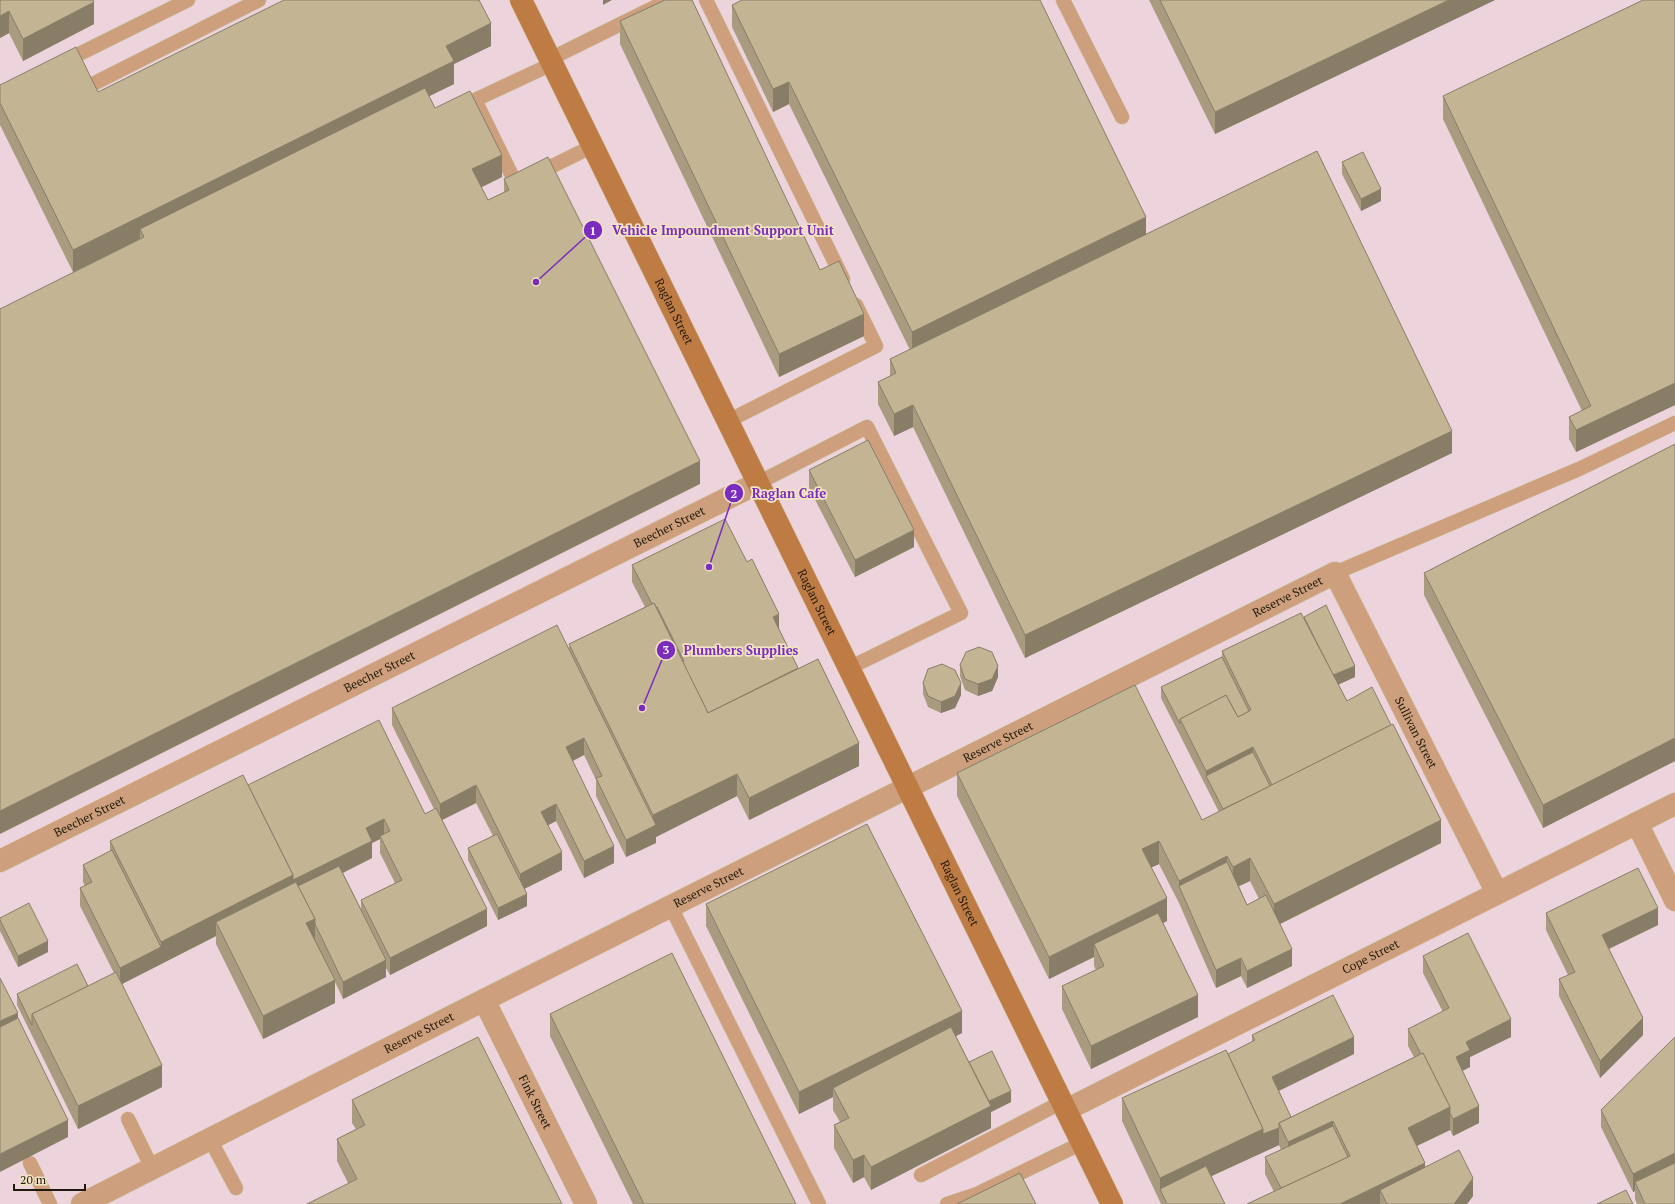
<svg xmlns="http://www.w3.org/2000/svg" width="1675" height="1204" viewBox="0 0 1675 1204" font-family="'PT Serif',serif">
  <style>
    .industrial { fill: #ecd3dc }
    .lines { fill: none; stroke-linecap: round; stroke-linejoin: round }
    .lane-casing { stroke: #ccc0a2; stroke-width: 15 }
    .street-casing { stroke: #ccc0a2; stroke-width: 23 }
    .secondary-casing { stroke: #ccc0a2; stroke-width: 23 }
    .lane { stroke: #cd9f7c; stroke-width: 14 }
    .street { stroke: #cd9f7c; stroke-width: 22 }
    .secondary { stroke: #be7b43; stroke-width: 22 }
    .wall { fill: #a89b7f; fill-rule: evenodd }
    .shaded-wall { fill: #887e68 }
    .building { fill: #c3b494; stroke: #887e68 }
    .labels { text-anchor: middle; stroke-width: 3.5; stroke-linejoin: round; paint-order: stroke }
    .street-label { font-size: 12px; fill: #201a0e; stroke: #f2e4c2 }
    .leader { fill: none; stroke: #7b2cbf; stroke-width: 1.5 }
    .callout-dot { fill: #7b2cbf; stroke: #f2e4c2; stroke-width: 1.5 }
    .mark-label { font-size: 12px; text-anchor: middle; font-weight: bold; fill: #fff }
    .callout-label { font-size: 13px; text-anchor: middle; font-weight: bold; fill: #7b2cbf; stroke: #f2e4c2; stroke-width: 3.5; stroke-linejoin: round; paint-order: stroke }
  </style>
  <rect width="100%" height="100%" fill="#f2e4c2"/>
  <rect class="industrial" x="0" y="0" width="1675" height="1204"/>
  <g class="lines">
    <g class="lane-casing">
      <g id="lane">
        <polyline points="706,0 843,279"/>
        <polyline points="1063,0 1122,117"/>
        <polyline points="550,59 669,0"/>
        <polyline points="63,62 188,0"/>
        <polyline points="552,64 475,100 516,184 593,146"/>
        <polyline points="93,84 259,0"/>
        <polyline points="728,421 876,346 856,305"/>
        <polyline points="758,483 867,427 961,613 849,668"/>
        <polyline points="1335,573 1579,469 1675,423"/>
        <polyline points="671,907 819,1204"/>
        <polyline points="128,1119 152,1168"/>
        <polyline points="210,1139 236,1188"/>
        <polyline points="30,1163 50,1204"/>
        <polyline points="921,1175 1062,1102"/>
        <polyline points="947,1204 977,1194 1082,1143"/>
      </g>
    </g>
    <g class="street-casing">
      <g id="street">
        <polyline points="1637,823 1675,900"/>
        <path id="s1" d="M0 861 758 483"/>
        <path id="s2" d="M484 1000 586 1204"/>
        <path id="s3" d="M1066 1110 1675 804"/>
        <path id="s4" d="M82 1204 484 1000 1335 573 1497 893"/>
      </g>
    </g>
    <g class="secondary-casing">
      <g id="secondary">
        <path id="s5" d="M521 0 1112 1204"/>
      </g>
    </g>
    <use href="#lane" class="lane"/>
    <use href="#street" class="street"/>
    <use href="#secondary" class="secondary"/>
  </g>
  <g class="wall">
    <polygon points="0,0 94,24 23,61 9,33 0,38"/>
    <polygon points="1149,0 1495,0 1215,134"/>
    <polygon points="732,5 1146,234 1452,453 1025,658 913,427 894,436 878,404 878,382 890,376 890,359 910,350 789,104 773,112 732,27"/>
    <polygon points="620,21 820,270 864,336 779,377 620,44"/>
    <polygon points="491,46 454,64 454,84 429,96 435,108 502,177 481,187 488,200 504,192 504,179 700,484 73,272 0,125 0,85 98,92"/>
    <polygon points="1443,96 1675,405 1576,452 1569,439 1569,417 1582,411 1443,119"/>
    <polygon points="1342,162 1381,201 1361,211 1342,174"/>
    <polygon points="1675,444 1675,761 1543,828 1424,595 1424,573"/>
    <polygon points="809,470 914,547 855,577 809,488"/>
    <path d="M632 565 779 630 798 668 859 766 749 820 737 796 656 837V843L626 857 596 796V780L584 755 573 761 614 863 584 878 556 821 548 825 562 870 524 889 527 906 498 920 468 860V848L493 836 476 803 442 820 487 926 390 975 386 968V977L343 999 335 982V1003L263 1039 216 944V936L122 984 162 1087 78 1129 17 1005V994L88 986 114 973 80 906V888L85 886 83 882V865L110 851V841L248 785 425 814 434 809 392 725V708L569 650V644L645 607 632 582ZM380 839V853L395 883 361 900V909L343 873 372 858V843Z"/>
    <path d="M1304 617 1355 677 1338 685 1347 701 1441 843 1280 924 1292 966 1247 988 1241 976 1216 988 1179 903 1159 864 1151 867 1167 921 1163 923 1198 1017 1091 1069 1062 1009V986L1096 970 1094 966V957L1049 979 957 796V773L1202 820 1219 812 1161 698V687L1222 657V651ZM1250 881 1259 899 1247 905 1239 886Z"/>
    <polygon points="960,665 998,677 992,691 978,696 965,690 960,676"/>
    <polygon points="923,683 961,695 955,708 941,713 928,707 923,694"/>
    <polygon points="706,904 962,1033 956,1036 969,1062 1011,1102 991,1112 991,1128 871,1190 864,1177 853,1183 834,1148 834,1125 840,1122 833,1110 833,1097 799,1114 706,926"/>
    <polygon points="1546,913 1658,925 1609,949 1643,1035 1600,1078 1559,996 1559,979 1568,975 1546,930"/>
    <polygon points="0,918 48,952 18,967 0,931"/>
    <polygon points="1423,956 1511,1037 1470,1057 1470,1067 1462,1071 1479,1123 1453,1136 1450,1130 1417,1146 1425,1167 1473,1196 1467,1204 1247,1204 1274,1192 1265,1174 1265,1157 1281,1150 1279,1145 1211,1176 1225,1204 1161,1204 1122,1121 1122,1098 1228,1054 1252,1042 1252,1035 1354,1054 1279,1091 1291,1117 1414,1057 1408,1046 1408,1029 1443,1012 1423,973"/>
    <polygon points="550,1014 796,1204 633,1204 550,1036"/>
    <polygon points="352,1100 562,1204 348,1183 337,1161 337,1139 356,1129 352,1123"/>
    <polygon points="1601,1110 1675,1204 1637,1204 1635,1199 1635,1191 1633,1192 1601,1127"/>
  </g>
  <g class="shaded-wall">
    <polygon points="603,0 612,0 603,5"/>
    <polygon points="1449,0 1495,0 1215,134 1215,112"/>
    <polygon points="94,2 94,24 23,61 23,39"/>
    <polygon points="9,11 9,33 0,38 0,16"/>
    <polygon points="491,23 491,46 454,64 454,84 144,237 140,229 140,239 73,272 73,250 446,46"/>
    <polygon points="789,82 789,104 773,112 773,89"/>
    <polygon points="502,155 502,177 472,192 472,169"/>
    <polygon points="1381,189 1381,201 1361,211 1361,199"/>
    <polygon points="1146,217 1146,240 912,354 912,332"/>
    <polygon points="864,314 864,336 779,377 779,354"/>
    <polygon points="1675,383 1675,405 1576,452 1576,430"/>
    <polygon points="913,405 913,427 894,436 894,414"/>
    <polygon points="1452,431 1452,453 1025,658 1025,635"/>
    <polygon points="700,461 700,484 0,834 0,811"/>
    <polygon points="914,530 914,547 855,577 855,560"/>
    <polygon points="779,614 779,631 773,617"/>
    <polygon points="998,666 998,677 992,691 978,696 978,684"/>
    <polygon points="1355,666 1355,677 1330,688 1330,677"/>
    <polygon points="961,683 961,695 955,708 941,713 941,702"/>
    <polygon points="584,738 584,755 566,764 566,747"/>
    <polygon points="1675,738 1675,761 1543,828 1543,805"/>
    <polygon points="859,743 859,766 749,820 749,798"/>
    <polygon points="1253,747 1253,764 1206,776 1206,771"/>
    <polygon points="737,774 737,796 656,837 656,843 626,857 626,840 653,827 653,815"/>
    <polygon points="476,785 476,803 440,821 440,804"/>
    <polygon points="556,804 556,821 541,829 541,812"/>
    <polygon points="384,819 384,837 380,836 380,839 372,843 372,858 300,894 216,922 216,936 120,985 120,968 161,947 161,942 366,828"/>
    <polygon points="1441,820 1441,843 1274,927 1274,904"/>
    <polygon points="1159,841 1159,864 1142,872 1142,849"/>
    <polygon points="614,846 614,863 584,878 584,861"/>
    <polygon points="562,852 562,870 520,891 520,874"/>
    <polygon points="1227,856 1227,879 1179,886 1179,881"/>
    <polygon points="1250,858 1250,881 1233,889 1233,867"/>
    <polygon points="527,894 527,906 498,920 498,908"/>
    <polygon points="1167,898 1167,921 1099,954 1094,944 1094,957 1049,979 1049,957"/>
    <polygon points="1658,908 1658,925 1602,952 1602,935"/>
    <polygon points="487,909 487,926 390,975 390,958"/>
    <polygon points="315,919 315,941 306,923"/>
    <polygon points="48,941 48,952 18,967 18,956"/>
    <polygon points="1292,949 1292,966 1247,988 1247,971"/>
    <polygon points="1241,958 1241,976 1216,988 1216,970"/>
    <polygon points="386,960 386,977 343,999 343,982"/>
    <polygon points="335,980 335,1003 263,1039 263,1016"/>
    <polygon points="1198,995 1198,1017 1091,1069 1091,1046"/>
    <polygon points="962,1011 962,1033 837,1095 833,1088 833,1097 799,1114 799,1092"/>
    <polygon points="18,1013 18,1035 0,1044 0,1021"/>
    <polygon points="1643,1018 1643,1035 1600,1078 1600,1061"/>
    <polygon points="1511,1019 1511,1037 1470,1057 1470,1067 1456,1074 1456,1057 1466,1042"/>
    <polygon points="1354,1037 1354,1054 1272,1094 1272,1077"/>
    <polygon points="162,1065 162,1087 78,1129 78,1106"/>
    <polygon points="1011,1091 1011,1102 991,1112 991,1128 871,1190 871,1167 984,1104"/>
    <polygon points="1479,1106 1479,1123 1453,1136 1453,1119"/>
    <polygon points="1450,1107 1450,1130 1408,1150 1408,1128"/>
    <polygon points="68,1120 68,1137 0,1172 0,1154"/>
    <polygon points="1333,1121 1333,1143 1288,1165 1288,1142"/>
    <polygon points="1279,1128 1279,1145 1164,1198 1160,1189 1160,1178 1263,1129"/>
    <polygon points="1675,1153 1675,1170 1635,1182 1635,1191 1633,1192 1633,1174"/>
    <polygon points="864,1155 864,1177 853,1183 853,1160"/>
    <polygon points="1425,1163 1425,1186 1380,1190 1380,1204 1340,1204"/>
    <polygon points="1473,1178 1473,1196 1467,1204 1454,1204"/>
  </g>
  <g class="building">
    <polygon points="0,0 93,0 94,2 23,39 9,11 0,16"/>
    <polygon points="284,0 479,0 491,23 446,46 454,61 73,250 0,103 0,85 76,47 98,92"/>
    <polygon points="665,0 692,0 820,270 839,261 864,314 779,354 620,21"/>
    <polygon points="742,0 1040,0 1146,217 912,332 789,82 773,89 732,5"/>
    <polygon points="1160,0 1449,0 1215,112"/>
    <polygon points="1643,0 1675,0 1675,383 1576,430 1569,417 1591,406 1443,96"/>
    <polygon points="425,88 435,108 470,91 502,155 472,169 488,200 509,190 504,179 548,157 700,461 0,811 0,309 144,237 140,229"/>
    <polygon points="1317,151 1452,431 1025,635 913,405 894,414 878,382 896,373 890,359"/>
    <polygon points="1363,152 1381,189 1361,199 1342,162"/>
    <polygon points="868,440 914,530 855,560 809,470"/>
    <polygon points="1675,444 1675,738 1543,805 1424,573"/>
    <polygon points="725,519 747,562 752,559 779,614 773,617 798,668 708,713 682,662 684,661 657,607 656,607 654,603 652,604 632,565"/>
    <polygon points="654,603 708,713 818,659 859,743 749,798 737,774 653,815 569,644"/>
    <polygon points="1326,605 1355,666 1333,675 1304,617"/>
    <polygon points="1301,613 1347,701 1372,687 1391,725 1272,785 1253,747 1206,771 1180,719 1226,695 1238,717 1251,710 1222,651"/>
    <polygon points="557,625 656,825 626,840 596,778 602,776 584,738 566,747 614,846 584,861 556,804 541,812 562,852 520,874 476,785 440,804 392,708"/>
    <polygon points="979,647 992,652 998,666 992,679 978,684 965,679 960,665 966,652"/>
    <polygon points="1222,657 1249,711 1238,717 1226,695 1180,719 1180,724 1161,687"/>
    <polygon points="942,664 955,670 961,683 955,696 941,702 928,696 923,683 928,669"/>
    <polygon points="1135,685 1202,820 1393,724 1441,820 1274,904 1250,858 1233,867 1227,856 1179,881 1159,841 1142,849 1167,898 1049,957 957,773"/>
    <polygon points="379,720 425,814 436,808 487,909 390,958 361,900 402,880 380,836 390,831 384,819 366,828 372,841 293,880 293,875 248,785"/>
    <polygon points="1253,752 1270,786 1223,809 1206,776"/>
    <polygon points="243,775 293,875 161,942 110,841"/>
    <polygon points="867,824 962,1011 799,1092 706,904"/>
    <polygon points="497,834 527,894 498,908 468,848"/>
    <polygon points="112,850 161,947 120,968 80,888 92,882 83,865"/>
    <polygon points="1227,862 1247,905 1266,895 1292,949 1247,971 1241,958 1216,970 1179,886"/>
    <polygon points="339,866 386,960 343,982 315,924 315,919 298,886"/>
    <polygon points="1638,868 1658,908 1602,935 1643,1018 1600,1061 1559,979 1575,972 1546,913"/>
    <polygon points="296,882 315,919 306,923 335,980 263,1016 216,922"/>
    <polygon points="29,903 48,941 18,956 0,920 0,918"/>
    <polygon points="1158,913 1198,995 1091,1046 1062,986 1104,966 1094,944"/>
    <polygon points="1468,933 1511,1019 1466,1042 1470,1050 1456,1057 1479,1106 1453,1119 1450,1113 1450,1107 1423,1053 1421,1054 1408,1029 1449,1008 1423,956"/>
    <polygon points="672,953 796,1204 644,1204 550,1014"/>
    <polygon points="77,964 88,986 32,1014 32,1025 17,994"/>
    <polygon points="116,972 162,1065 78,1106 32,1014"/>
    <polygon points="0,978 18,1013 0,1021"/>
    <polygon points="1333,995 1354,1037 1272,1077 1291,1117 1279,1123 1279,1128 1263,1134 1263,1129 1228,1054 1255,1040 1252,1035"/>
    <polygon points="18,1018 68,1120 0,1154 0,1027"/>
    <polygon points="951,1027 991,1106 871,1167 864,1155 853,1160 834,1125 849,1118 833,1088"/>
    <polygon points="478,1037 562,1204 307,1204 357,1179 337,1139 365,1125 352,1100"/>
    <polygon points="1675,1037 1675,1153 1633,1174 1601,1110"/>
    <polygon points="1226,1050 1263,1129 1160,1178 1122,1098"/>
    <polygon points="992,1051 1011,1091 989,1101 969,1062"/>
    <polygon points="1423,1053 1450,1107 1408,1128 1425,1163 1340,1204 1247,1204 1350,1156 1333,1121 1288,1142 1279,1123"/>
    <polygon points="1333,1126 1348,1157 1281,1188 1265,1157"/>
    <polygon points="1459,1150 1473,1178 1454,1204 1387,1204 1380,1190"/>
    <polygon points="1675,1163 1675,1204 1645,1204 1635,1182"/>
    <polygon points="1206,1166 1225,1204 1167,1204 1160,1189"/>
    <polygon points="1020,1173 1036,1204 957,1204"/>
    <polygon points="1626,1190 1633,1204 1597,1204"/>
  </g>
  <g class="labels">
    <g class="street-label">
      <text dy="4" stroke="none"><textPath href="#s5" startOffset="347">Raglan Street</textPath></text>
      <text dy="4" stroke="none"><textPath href="#s1" startOffset="748">Beecher Street</textPath></text>
      <text dy="4" stroke="none"><textPath href="#s4" startOffset="1350">Reserve Street</textPath></text>
      <text dy="4" stroke="none"><textPath href="#s5" startOffset="671">Raglan Street</textPath></text>
      <text dy="4" stroke="none"><textPath href="#s1" startOffset="424">Beecher Street</textPath></text>
      <text dy="4" stroke="none"><textPath href="#s4" startOffset="1582">Sullivan Street</textPath></text>
      <text dy="4" stroke="none"><textPath href="#s4" startOffset="1026">Reserve Street</textPath></text>
      <text dy="4" stroke="none"><textPath href="#s1" startOffset="100">Beecher Street</textPath></text>
      <text dy="4" stroke="none"><textPath href="#s4" startOffset="702">Reserve Street</textPath></text>
      <text dy="4" stroke="none"><textPath href="#s5" startOffset="995">Raglan Street</textPath></text>
      <text dy="4" stroke="none"><textPath href="#s3" startOffset="341">Cope Street</textPath></text>
      <text dy="4" stroke="none"><textPath href="#s4" startOffset="378">Reserve Street</textPath></text>
      <text dy="4" stroke="none"><textPath href="#s2" startOffset="114">Fink Street</textPath></text>
    </g>
  </g>
  <path class="leader" d="M536 282L593 230M709 567L734 493M642 708L666 650"/>
  <g class="callout-dot">
    <circle cx="536" cy="282" r="4"/>
    <circle cx="709" cy="567" r="4"/>
    <circle cx="642" cy="708" r="4"/>
    <circle cx="593" cy="230" r="10"/>
    <circle cx="734" cy="493" r="10"/>
    <circle cx="666" cy="650" r="10"/>
  </g>
  <g class="mark-label">
    <text x="593" y="235">1</text>
    <text x="734" y="498">2</text>
    <text x="666" y="654">3</text>
  </g>
  <g class="callout-label">
    <text x="723" y="235">Vehicle Impoundment Support Unit</text>
    <text x="789" y="498">Raglan Cafe</text>
    <text x="741" y="655">Plumbers Supplies</text>
  </g>
  <path d="M14 1184v6h71v-6" fill="none" stroke="#201a0e" stroke-width="2"/>
  <text x="20" y="1184" font-size="12" fill="#201a0e" stroke="#f2e4c2" stroke-width="3" paint-order="stroke">20 m</text>
</svg>
